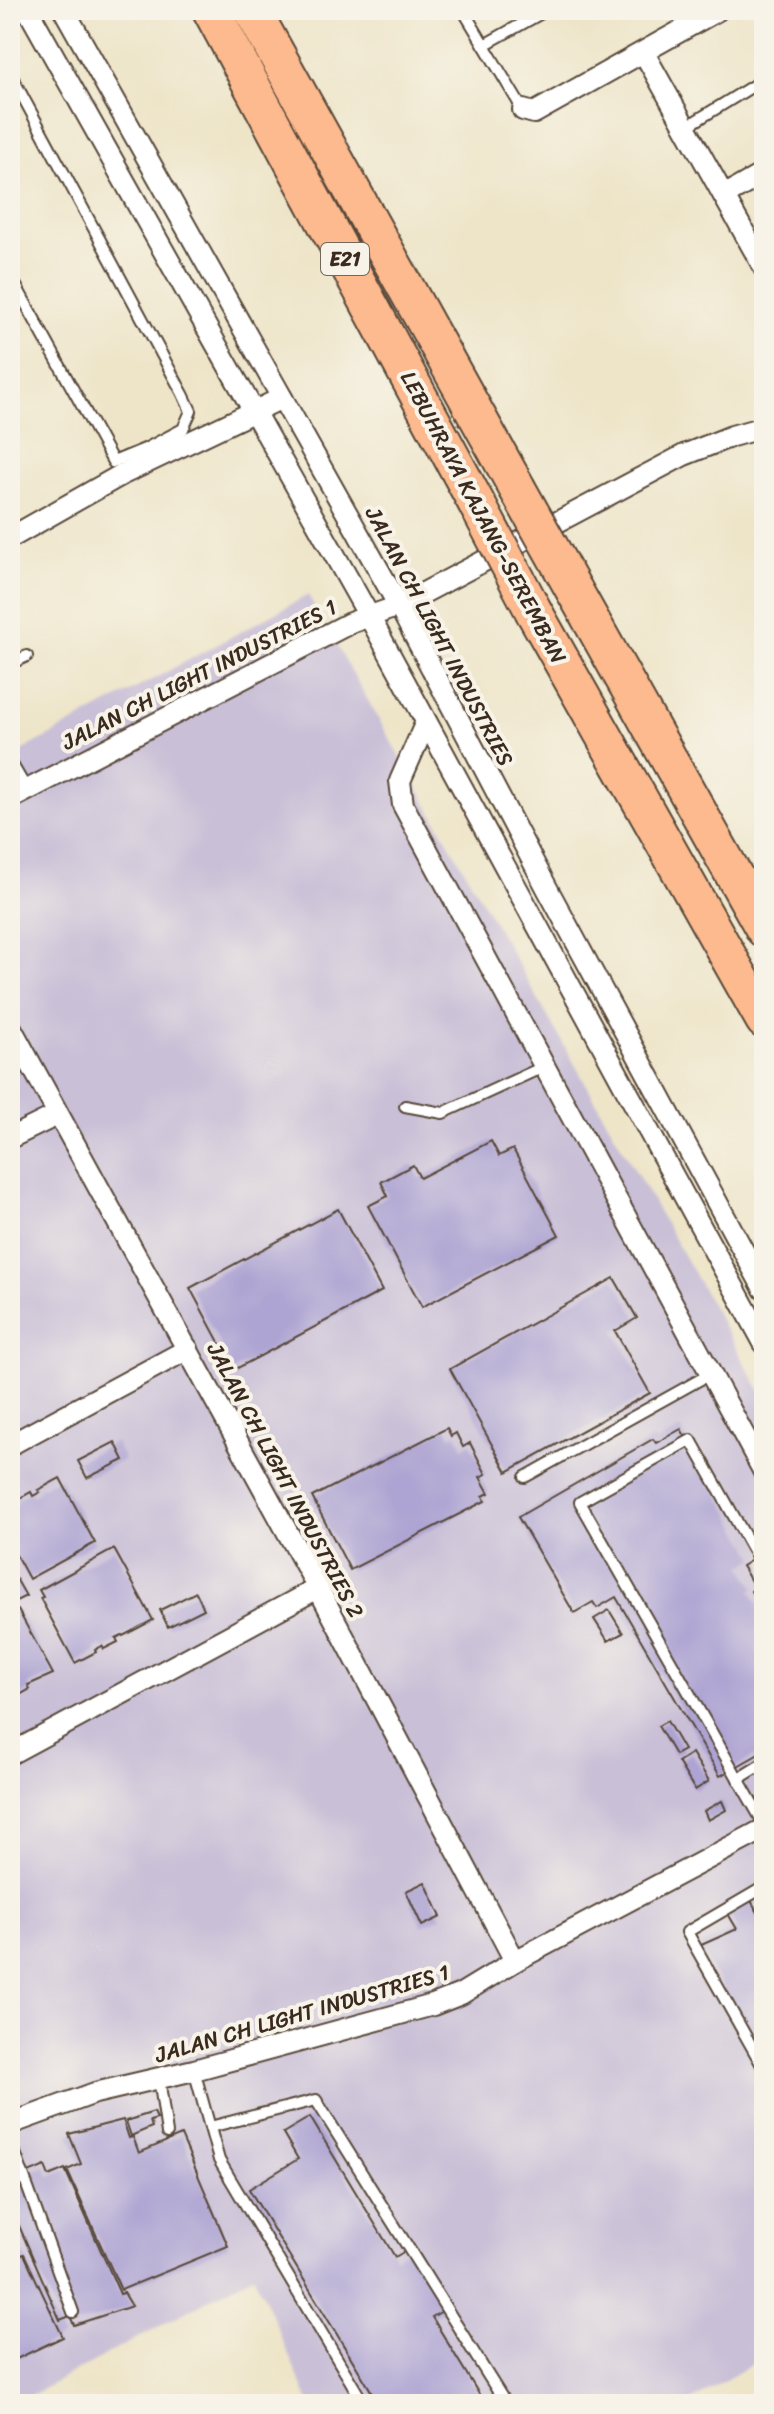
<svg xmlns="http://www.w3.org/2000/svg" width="774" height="2414" viewBox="0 0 774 2414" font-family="Sriracha,sans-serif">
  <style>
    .industrial { fill: #c9bfd7 }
    .building { fill: #aea4d3 }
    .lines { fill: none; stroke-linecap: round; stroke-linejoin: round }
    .service-casing { stroke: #564638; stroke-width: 14 }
    .minor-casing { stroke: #564638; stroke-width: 24 }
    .motorway-casing { stroke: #564638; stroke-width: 40 }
    .service { stroke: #fff; stroke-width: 10 }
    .minor { stroke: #fff; stroke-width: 20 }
    .motorway { stroke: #fcba8e; stroke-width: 36 }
    .motorway-bridge-casing { stroke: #564638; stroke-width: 40; stroke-linecap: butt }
    .motorway-bridge { stroke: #fcba8e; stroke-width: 36 }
    .labels { text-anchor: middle; stroke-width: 8; stroke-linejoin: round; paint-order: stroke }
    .shield { fill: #f7f3e8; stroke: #73665b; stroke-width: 2 }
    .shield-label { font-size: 20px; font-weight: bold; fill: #3b2a1e }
    .street-label { font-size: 22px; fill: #3b2a1e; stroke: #f7f3e8 }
  </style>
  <rect width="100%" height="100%" fill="#f7f3e8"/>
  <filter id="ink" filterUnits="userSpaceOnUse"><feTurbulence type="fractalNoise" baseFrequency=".0125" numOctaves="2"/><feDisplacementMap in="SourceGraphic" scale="16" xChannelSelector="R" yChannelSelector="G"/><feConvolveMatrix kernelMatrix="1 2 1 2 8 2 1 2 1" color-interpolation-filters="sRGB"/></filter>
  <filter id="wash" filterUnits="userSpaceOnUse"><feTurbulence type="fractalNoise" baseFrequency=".006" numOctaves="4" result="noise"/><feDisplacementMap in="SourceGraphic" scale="32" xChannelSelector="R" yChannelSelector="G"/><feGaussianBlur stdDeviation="1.8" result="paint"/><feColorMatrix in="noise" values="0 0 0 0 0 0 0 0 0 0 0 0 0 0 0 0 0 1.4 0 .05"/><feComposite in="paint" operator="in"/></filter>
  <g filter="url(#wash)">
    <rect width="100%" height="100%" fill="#eee5c9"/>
    <polygon class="industrial" points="308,595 764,1397 764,2357 686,2404 310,2404 254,2275 15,2404 10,2404 10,757"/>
    <g id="blocks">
      <g class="building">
        <polygon points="491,1141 499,1156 513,1149 559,1235 422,1307 368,1206 388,1196 381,1182 413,1165 420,1178"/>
        <polygon points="338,1209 382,1291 234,1370 190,1288"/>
        <polygon points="614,1278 637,1318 615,1331 650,1393 507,1472 450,1369"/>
        <polygon points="447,1428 451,1436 456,1433 463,1447 470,1443 486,1474 480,1477 489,1493 483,1496 485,1501 350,1570 312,1497"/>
        <polygon points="681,1429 755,1558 742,1566 755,1588 751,1591 764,1613 764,1751 720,1776 616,1597 597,1608 593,1602 574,1613 518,1517 653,1439 656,1443"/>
        <polygon points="115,1442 124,1460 87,1478 78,1461"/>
        <polygon points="60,1478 95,1543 29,1579 10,1544 10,1502 12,1507 18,1504 17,1500 31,1492 33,1496 40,1492 38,1490"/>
        <polygon points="114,1549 153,1620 123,1636 122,1635 116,1638 118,1642 104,1649 102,1646 95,1650 96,1652 75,1663 40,1598 43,1597 39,1590"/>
        <polygon points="10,1568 26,1596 10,1604"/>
        <polygon points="196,1592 204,1609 168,1627 160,1610"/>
        <polygon points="18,1610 53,1674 28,1685 30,1689 16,1697 14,1693 10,1696 10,1614"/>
        <polygon points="609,1610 623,1633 608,1641 594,1619"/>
        <polygon points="667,1721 684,1750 675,1755 658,1726"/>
        <polygon points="692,1753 709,1781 695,1790 678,1762"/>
        <polygon points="722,1801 726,1810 708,1820 704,1811"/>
        <polygon points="425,1882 441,1917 422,1926 406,1891"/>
        <polygon points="750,1899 760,1916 764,1914 764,2061 699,1946 737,1929 727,1912"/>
        <polygon points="154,2112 157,2119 150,2121 152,2127 131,2136 126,2121"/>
        <polygon points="310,2117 395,2257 414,2246 451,2306 432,2317 485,2404 379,2404 249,2189 298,2159 283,2133"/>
        <polygon points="123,2120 129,2138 133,2137 139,2153 181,2135 228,2246 121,2290 67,2170 81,2164 69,2134"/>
        <polygon points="45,2166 49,2176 65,2169 120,2294 124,2293 132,2306 74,2325 70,2316 60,2320 10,2205 10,2192 30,2183 26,2174"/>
        <polygon points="24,2254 63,2337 10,2362 10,2255 12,2259"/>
      </g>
    </g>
  </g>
  <g filter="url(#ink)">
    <use href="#blocks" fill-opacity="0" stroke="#564638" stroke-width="2"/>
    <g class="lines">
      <g class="service-casing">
        <g id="service">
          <polyline points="463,10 523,110"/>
          <polyline points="484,45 547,10"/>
          <polyline points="10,73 183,394 191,411 183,429 147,448 113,462 10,275"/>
          <polyline points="686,127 764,79"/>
          <polyline points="10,664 27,656"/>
          <polyline points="10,761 27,790"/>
          <polyline points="405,1106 443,1113 543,1067"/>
          <polyline points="525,1477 710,1374"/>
          <polyline points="764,1570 691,1440 580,1502 764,1824"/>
          <polyline points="738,1779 764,1763"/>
          <polyline points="762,2065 687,1932 764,1887"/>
          <polyline points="194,2070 219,2160 364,2404"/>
          <polyline points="159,2078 167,2133"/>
          <polyline points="210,2127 316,2100 506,2404"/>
          <polyline points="10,2139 73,2312"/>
        </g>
      </g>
      <g class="minor-casing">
        <g id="minor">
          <polyline points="28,10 369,616 764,1343"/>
          <polyline points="64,10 399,606 548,890 764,1289"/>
          <polyline points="644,53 764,268"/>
          <polyline points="523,110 534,113 718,10"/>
          <polyline points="724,196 764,173"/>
          <polyline points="10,538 121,475 282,398"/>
          <polyline points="426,722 400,781 403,805 764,1472"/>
          <polyline points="10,799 350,623 399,606 684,455 732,436 764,427"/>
          <polyline points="10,1026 318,1588 515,1961"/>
          <polyline points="10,1138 57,1115"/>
          <polyline points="10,1445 188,1349"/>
          <polyline points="10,1754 318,1588"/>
          <polyline points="10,2124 95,2093 194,2070 433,2005 461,1994 515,1961 764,1829"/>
        </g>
      </g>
      <g class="motorway-casing">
        <g id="motorway">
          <polyline points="211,10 479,508"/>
          <polyline points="252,10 517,488"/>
          <polyline points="574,590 764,929"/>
          <polyline points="534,612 764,1020"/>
        </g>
      </g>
      <use href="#service" class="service"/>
      <use href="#minor" class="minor"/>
      <use href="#motorway" class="motorway"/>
      <g class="motorway-bridge-casing">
        <g id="motorway-bridge">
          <polyline points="517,488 574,590"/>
          <polyline points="479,508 534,612"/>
        </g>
      </g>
      <use href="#motorway-bridge" class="motorway-bridge"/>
    </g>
  </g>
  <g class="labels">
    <rect class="shield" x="321" y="243" width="48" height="32" rx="6"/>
    <g class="shield-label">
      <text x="345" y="266">E21</text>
    </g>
    <g class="street-label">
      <text transform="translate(484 517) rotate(62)" y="8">LEBUHRAYA KAJANG-SEREMBAN</text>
      <text transform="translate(440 636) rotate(62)" y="8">JALAN CH LIGHT INDUSTRIES</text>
      <text transform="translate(199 674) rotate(-27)" y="8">JALAN CH LIGHT INDUSTRIES 1</text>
      <text transform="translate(286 1480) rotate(62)" y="8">JALAN CH LIGHT INDUSTRIES 2</text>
      <text transform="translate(302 2013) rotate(-16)" y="8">JALAN CH LIGHT INDUSTRIES 1</text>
    </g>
  </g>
  <rect width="774" height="2414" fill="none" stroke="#f7f3e8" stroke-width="40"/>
</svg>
